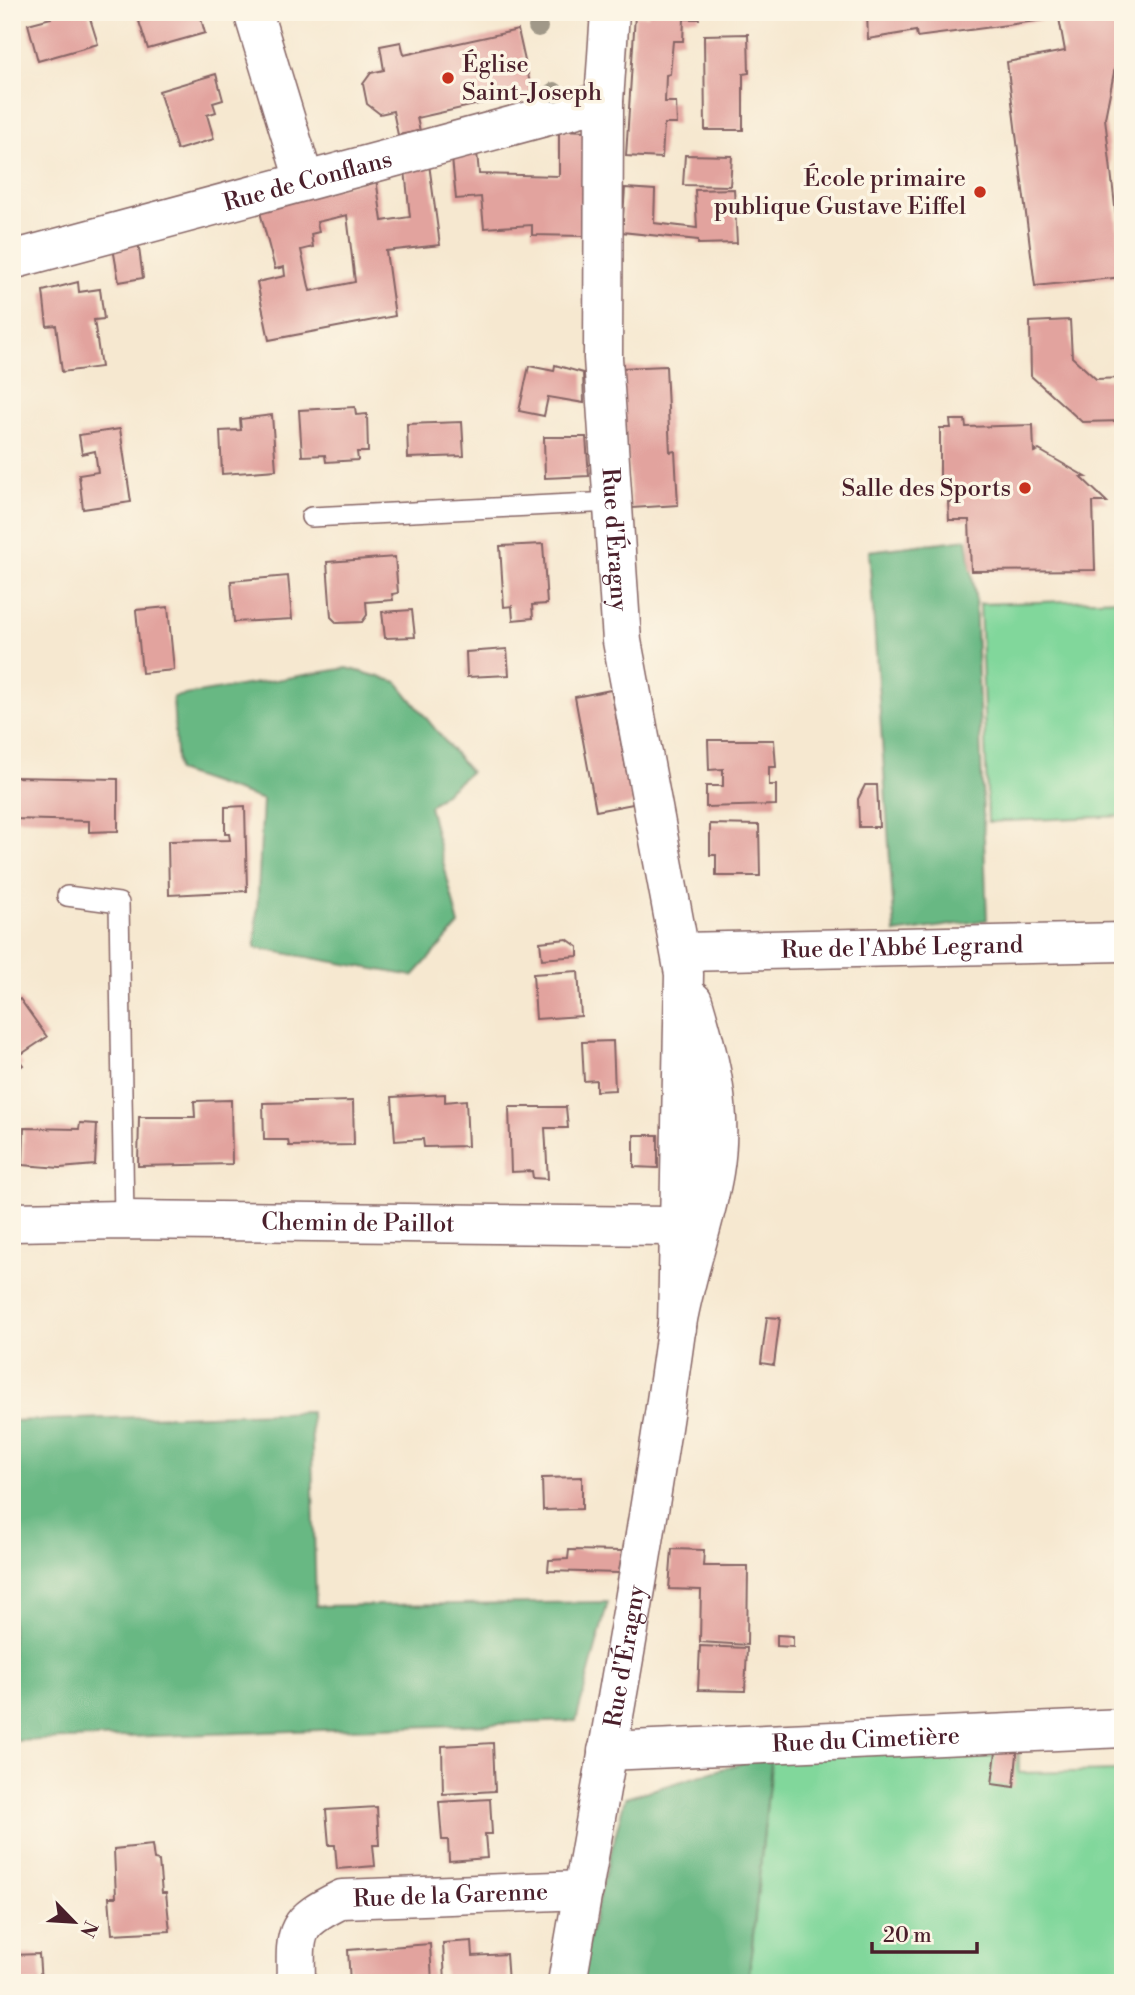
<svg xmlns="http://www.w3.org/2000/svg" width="1135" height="1995" viewBox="0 0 1135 1995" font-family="'Libre Bodoni',serif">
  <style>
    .green { fill: #81d79b; stroke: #667b63; stroke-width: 2 }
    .forest { fill: #68b883; stroke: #596c57; stroke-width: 2 }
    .building { fill: #e2a39e; fill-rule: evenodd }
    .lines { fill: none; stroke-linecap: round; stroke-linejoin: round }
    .service-casing { stroke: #866565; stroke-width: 22 }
    .minor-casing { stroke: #866565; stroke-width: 41 }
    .tertiary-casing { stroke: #866565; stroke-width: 41 }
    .service { stroke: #fff; stroke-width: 19 }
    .minor { stroke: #fff; stroke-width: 38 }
    .tertiary { stroke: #fff; stroke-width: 38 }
    .tree { fill: #a09888 }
    .poi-dot { fill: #c8321e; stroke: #fcf5e5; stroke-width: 2.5 }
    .labels { text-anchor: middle; stroke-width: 7; stroke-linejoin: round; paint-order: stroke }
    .poi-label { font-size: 24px; fill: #4a1f2b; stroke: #fcf5e5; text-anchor: end }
    .street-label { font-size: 24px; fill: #4a1f2b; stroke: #fcf5e5 }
  </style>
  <rect width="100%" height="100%" fill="#fcf5e5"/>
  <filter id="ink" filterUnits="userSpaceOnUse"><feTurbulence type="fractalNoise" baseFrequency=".0143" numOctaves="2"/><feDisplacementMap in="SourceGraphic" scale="14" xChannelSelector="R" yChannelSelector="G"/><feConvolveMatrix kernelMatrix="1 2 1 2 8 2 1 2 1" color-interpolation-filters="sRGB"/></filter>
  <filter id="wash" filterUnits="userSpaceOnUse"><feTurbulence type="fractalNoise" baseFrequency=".00686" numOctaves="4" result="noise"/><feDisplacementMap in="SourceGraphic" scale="28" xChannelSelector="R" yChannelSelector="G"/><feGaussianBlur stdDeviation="1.57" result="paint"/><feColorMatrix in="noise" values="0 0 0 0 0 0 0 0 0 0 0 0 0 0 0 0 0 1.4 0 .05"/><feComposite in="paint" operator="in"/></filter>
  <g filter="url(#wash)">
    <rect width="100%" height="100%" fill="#f6e8d0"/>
    <g class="green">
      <polygon points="1123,599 1123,816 988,822 980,604"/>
      <polygon points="1018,1742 1019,1773 1123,1771 1123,1983 748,1983 772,1754"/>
    </g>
    <g class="forest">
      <polygon points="967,539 975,595 987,920 895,933 869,551"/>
      <polygon points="347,668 397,682 470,772 429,806 459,925 413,976 255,948 263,800 177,771 173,697"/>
      <polygon points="311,1412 316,1606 608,1602 576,1721 12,1741 12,1421"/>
      <polygon points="772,1754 748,1983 577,1983 625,1798"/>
    </g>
    <g id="blocks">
      <g class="building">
        <polygon points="50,12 88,12 98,44 38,61 28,24 51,18"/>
        <polygon points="136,12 199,12 205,33 148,49"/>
        <polygon points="648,12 699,12 699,19 684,19 683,41 673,41 670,74 666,75 665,102 676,102 677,124 664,124 662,158 626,156 635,15 648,16"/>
        <polygon points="867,12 1115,12 1120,42 1105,118 1123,277 1035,286 1007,62 1065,51 1059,18 917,37 916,31 868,39"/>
        <polygon points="518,30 532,92 417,118 420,131 398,135 393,111 380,114 367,104 363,84 371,73 384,70 380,46 401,42 404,55"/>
        <polygon points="748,34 749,73 743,74 743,130 705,130 704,35"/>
        <polygon points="216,74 223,100 213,103 216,112 207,115 214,139 177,150 159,91"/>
        <polygon points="559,130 586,131 584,236 532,235 532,225 484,228 481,197 456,199 452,158 477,152 479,174 559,176"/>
        <polygon points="685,155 732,156 730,186 683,185"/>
        <path d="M429 164 440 245 386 251 395 316 269 340 257 282 285 276 284 267 275 269 259 208 376 178 382 221 410 217 405 170ZM347 215 355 282 310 291 301 250 313 247 311 234 319 232 317 222Z"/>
        <polygon points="625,188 655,190 654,223 697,228 695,190 734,189 737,243 698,244 698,240 622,232"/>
        <polygon points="138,241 143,278 119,282 113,248"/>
        <polygon points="78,282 79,292 100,289 104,319 94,320 101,367 62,372 56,325 47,326 43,291"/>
        <polygon points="1070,320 1072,357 1096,379 1123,378 1123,421 1082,422 1031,376 1030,322"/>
        <polygon points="555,365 583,373 584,403 548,397 544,416 519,411 529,366 554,371"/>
        <polygon points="666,366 670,452 675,451 678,505 632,508 620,368"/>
        <polygon points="355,407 356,415 367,414 368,452 357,452 358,460 326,462 325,455 302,456 299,410"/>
        <polygon points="272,415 276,470 222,474 220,431 241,430 240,419"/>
        <polygon points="950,420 965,420 966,427 1033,425 1034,452 1039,450 1086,477 1081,477 1107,502 1093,502 1095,570 971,571 969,520 949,520 948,502 955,502 955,485 940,485 940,428 951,428"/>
        <polygon points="462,422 464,456 408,458 407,424"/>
        <polygon points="120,429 131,502 83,509 79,475 98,472 95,451 82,454 79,435"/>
        <polygon points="544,437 586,437 589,476 545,478"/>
        <polygon points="543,544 547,604 532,605 533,618 513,620 512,606 504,607 500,546"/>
        <polygon points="395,557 398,593 392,594 393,600 366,602 367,615 362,622 337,623 331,617 327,562"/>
        <polygon points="288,576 292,619 234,622 231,581"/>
        <polygon points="168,607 174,670 142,673 136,610"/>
        <polygon points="412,610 415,637 385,638 382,612"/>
        <polygon points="507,649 509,675 467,677 466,652"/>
        <polygon points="611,690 633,804 596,811 575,697"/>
        <polygon points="708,740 774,740 776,767 769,767 769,785 776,785 776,805 706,807 706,786 723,786 723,769 709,770"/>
        <polygon points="12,777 118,779 118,831 89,832 89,821 12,819"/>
        <polygon points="865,785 877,785 879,827 859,827 858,799"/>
        <polygon points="245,806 247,891 169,895 168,841 230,840 229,834 225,834 225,807"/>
        <polygon points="710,824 759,825 760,876 716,876 716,855 710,855"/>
        <polygon points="567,939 578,947 578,956 542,959 540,942"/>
        <polygon points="578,971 581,1016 536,1019 533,974"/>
        <polygon points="20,999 47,1037 17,1057 23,1065 12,1073 12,1004"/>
        <polygon points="613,1041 615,1090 596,1091 596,1080 584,1081 582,1042"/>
        <polygon points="445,1094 445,1102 466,1100 468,1146 424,1147 423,1139 395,1141 392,1097"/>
        <polygon points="231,1100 232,1164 138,1166 139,1117 195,1117 194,1101"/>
        <polygon points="353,1101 354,1145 289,1146 288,1140 264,1140 263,1103"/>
        <polygon points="509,1107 566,1107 568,1128 545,1128 548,1179 533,1178 532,1171 511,1172"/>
        <polygon points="80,1123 97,1124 95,1165 60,1168 23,1165 24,1128 79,1129"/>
        <polygon points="634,1135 658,1135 658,1168 634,1167"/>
        <polygon points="767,1317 780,1318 774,1365 761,1363"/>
        <polygon points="582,1477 582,1509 543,1510 542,1478"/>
        <polygon points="672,1549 704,1550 703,1566 748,1566 747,1645 700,1642 701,1590 669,1589"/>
        <polygon points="569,1550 622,1551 619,1573 548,1571 549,1560 568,1559"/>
        <polygon points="777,1635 793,1636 793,1647 777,1646"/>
        <polygon points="700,1646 747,1648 745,1691 698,1690"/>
        <polygon points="493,1743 495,1791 443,1794 442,1746"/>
        <polygon points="1018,1743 1014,1787 992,1784 997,1744"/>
        <polygon points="490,1799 492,1834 485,1834 487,1858 449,1861 448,1840 442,1840 439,1802"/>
        <polygon points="377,1807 379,1845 373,1845 375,1866 337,1869 335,1845 329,1845 326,1810"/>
        <polygon points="152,1845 154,1860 159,1861 162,1893 166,1893 170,1931 112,1934 109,1897 116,1897 114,1849"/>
        <polygon points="472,1941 473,1956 506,1954 508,1983 445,1983 443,1943"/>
        <polygon points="430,1944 432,1983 350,1983 348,1950"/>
        <polygon points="39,1954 41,1983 12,1983 12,1955"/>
      </g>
    </g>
  </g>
  <g filter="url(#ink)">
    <use href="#blocks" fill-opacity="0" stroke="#866565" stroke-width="2"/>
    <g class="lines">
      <g class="service-casing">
        <g id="service">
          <polyline points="311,517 612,502"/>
          <polyline points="67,896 119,903 124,1220"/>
        </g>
      </g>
      <g class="minor-casing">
        <g id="minor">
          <polyline points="253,12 304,180"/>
          <path id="s1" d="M12 260 604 101"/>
          <path id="s2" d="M682 952 1123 942"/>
          <path id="s3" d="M12 1222 124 1220 670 1226 702 1218"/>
          <path id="s4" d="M607 1751 1123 1728"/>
          <path id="s5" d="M296 1983C295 1930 293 1923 342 1899L584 1890"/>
        </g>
      </g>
      <g class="tertiary-casing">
        <g id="tertiary">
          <path id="s6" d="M610 12 604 101 603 358 622 641 684 974 677 1328"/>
          <path id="s7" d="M567 1983C604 1766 646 1550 676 1331 684 1277 705 1226 714 1172 724 1112 710 1058 693 1001"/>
        </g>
      </g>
      <use href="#service" class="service"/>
      <use href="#minor" class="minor"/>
      <use href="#tertiary" class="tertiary"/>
    </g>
    <g class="tree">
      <circle cx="538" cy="27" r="10"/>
      <circle cx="554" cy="92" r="10"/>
    </g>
  </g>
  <g class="poi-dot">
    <circle cx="448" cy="78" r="7"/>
    <circle cx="980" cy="192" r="7"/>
    <circle cx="1025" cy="488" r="7"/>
  </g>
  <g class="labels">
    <g class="poi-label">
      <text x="462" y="72" text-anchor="start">Église<tspan x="462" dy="28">Saint-Joseph</tspan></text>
      <text x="966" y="186">École primaire<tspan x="966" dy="28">publique Gustave Eiffel</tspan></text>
      <text x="1011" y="496">Salle des Sports</text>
    </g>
    <g class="street-label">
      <text dy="8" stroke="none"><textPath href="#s1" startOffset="306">Rue de Conflans</textPath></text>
      <text dy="8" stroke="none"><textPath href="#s6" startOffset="528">Rue d'Éragny</textPath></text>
      <text dy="8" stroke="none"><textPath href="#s2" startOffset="220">Rue de l'Abbé Legrand</textPath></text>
      <text dy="8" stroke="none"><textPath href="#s3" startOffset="346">Chemin de Paillot</textPath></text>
      <text dy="8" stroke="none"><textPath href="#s7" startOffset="332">Rue d'Éragny</textPath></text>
      <text dy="8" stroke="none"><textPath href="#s4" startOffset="259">Rue du Cimetière</textPath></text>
      <text dy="8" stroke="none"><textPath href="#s5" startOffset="215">Rue de la Garenne</textPath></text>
    </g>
  </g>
  <rect width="1135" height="1995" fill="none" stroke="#fcf5e5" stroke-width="42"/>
  <g transform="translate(74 1922) rotate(115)" stroke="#fcf5e5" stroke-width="5" paint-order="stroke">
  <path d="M0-5L12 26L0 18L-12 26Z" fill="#4a1f2b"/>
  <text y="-10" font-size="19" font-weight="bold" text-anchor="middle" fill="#4a1f2b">N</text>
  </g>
  <path d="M872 1942v10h105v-10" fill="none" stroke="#4a1f2b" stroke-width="3.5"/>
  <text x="883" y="1942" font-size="21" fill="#4a1f2b" stroke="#fcf5e5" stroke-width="5" paint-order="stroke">20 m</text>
</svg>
